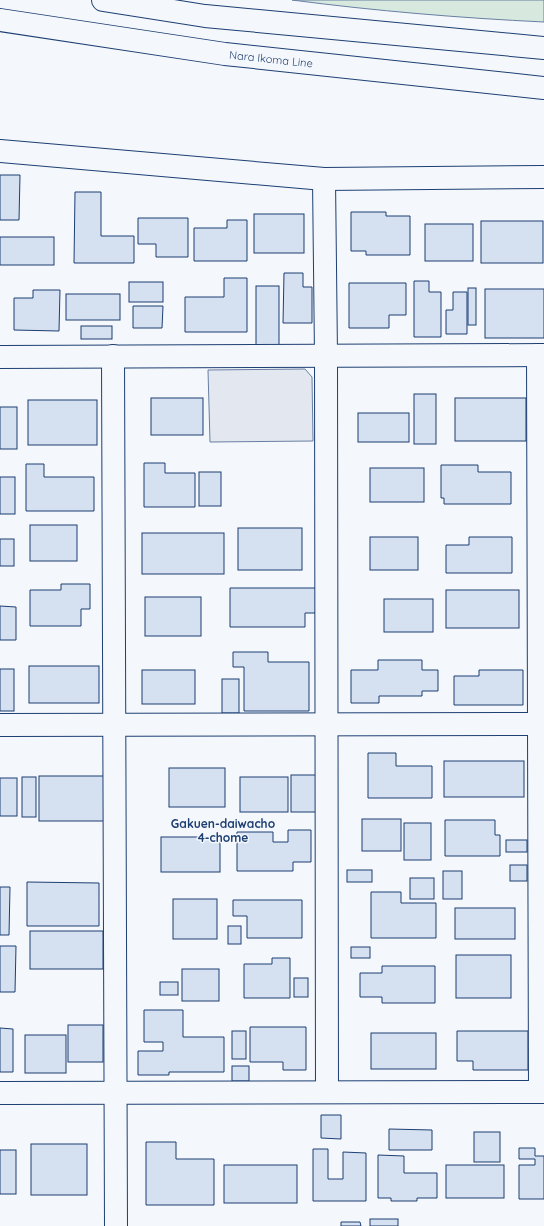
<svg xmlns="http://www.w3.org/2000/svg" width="544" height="1226" viewBox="0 0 544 1226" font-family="Quicksand,sans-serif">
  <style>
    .green { fill: #d7e8df; stroke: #687fa3 }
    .parking { fill: #e3e8f0; stroke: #687fa3 }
    .building { fill: #d5e0f0; stroke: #1d3f73 }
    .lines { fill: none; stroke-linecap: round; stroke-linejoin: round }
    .minor-casing { stroke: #1d3f73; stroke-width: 24 }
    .primary-casing { stroke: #1d3f73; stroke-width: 24 }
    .minor { stroke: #f4f7fb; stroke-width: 22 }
    .primary { stroke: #f4f7fb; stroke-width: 22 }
    .labels { text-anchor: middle; stroke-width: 3; stroke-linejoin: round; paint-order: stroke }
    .street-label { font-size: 11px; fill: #1d3f73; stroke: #f4f7fb }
    .neighbourhood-label { font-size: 12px; font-weight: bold; fill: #1d3f73; stroke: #f4f7fb }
  </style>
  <rect width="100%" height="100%" fill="#f4f7fb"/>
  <path class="green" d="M292 0H544V22C460 18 376 11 292 0Z"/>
  <polygon class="parking" points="305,369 312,377 313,441 210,442 208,370"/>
  <g class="building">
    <polygon points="0,175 20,175 19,220 0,220"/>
    <polygon points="75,192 101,192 101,236 134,236 134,263 74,263"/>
    <polygon points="351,212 386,212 386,216 410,216 410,255 366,255 366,251 351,251"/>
    <rect x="254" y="214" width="50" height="39"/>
    <polygon points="138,218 188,218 188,257 156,257 156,244 138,244"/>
    <polygon points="227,220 247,220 247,261 194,261 194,228 227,228"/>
    <rect x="481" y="221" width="62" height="42"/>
    <rect x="425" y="224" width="48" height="37"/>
    <rect x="0" y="237" width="54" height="28"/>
    <polygon points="284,273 303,273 303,287 312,287 312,323 283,323"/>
    <polygon points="224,278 247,278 247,332 185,332 185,297 224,297"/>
    <polygon points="414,281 429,281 429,292 441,292 441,337 414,337"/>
    <rect x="129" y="282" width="34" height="20"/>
    <polygon points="349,283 406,283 406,315 389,315 389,328 349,328"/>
    <rect x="256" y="286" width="23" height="59"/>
    <rect x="468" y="288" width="8" height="37"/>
    <rect x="485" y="289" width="59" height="49"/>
    <polygon points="33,290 60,290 59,331 14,330 14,298 33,298"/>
    <polygon points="453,292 467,292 467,334 446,334 446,310 453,310"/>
    <rect x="66" y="294" width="54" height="26"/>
    <polygon points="133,306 163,306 162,328 133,328"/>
    <rect x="81" y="326" width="31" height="13"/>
    <rect x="414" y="394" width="22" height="50"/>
    <rect x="151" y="398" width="52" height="37"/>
    <rect x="455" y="398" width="71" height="43"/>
    <rect x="28" y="400" width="69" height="45"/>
    <rect x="0" y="407" width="17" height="42"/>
    <rect x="358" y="413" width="51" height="29"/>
    <polygon points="144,463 165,463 165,473 195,473 195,507 144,507"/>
    <polygon points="26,464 44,464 44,477 94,477 94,511 26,511"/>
    <polygon points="441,465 478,465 478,472 511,472 511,504 444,504 444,498 441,498"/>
    <rect x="370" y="468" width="54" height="34"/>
    <rect x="199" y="472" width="22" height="34"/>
    <rect x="0" y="477" width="15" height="37"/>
    <rect x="30" y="525" width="47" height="36"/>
    <rect x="238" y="528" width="64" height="42"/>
    <rect x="142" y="533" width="82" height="41"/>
    <rect x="370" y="537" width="48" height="33"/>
    <polygon points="469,537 512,537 512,573 446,573 446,545 469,545"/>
    <rect x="0" y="539" width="14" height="27"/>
    <polygon points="61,584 90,584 90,609 81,609 81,626 30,626 30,590 61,590"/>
    <polygon points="230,588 317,588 317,613 305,613 305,627 230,627"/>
    <rect x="446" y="590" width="73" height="38"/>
    <rect x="145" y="597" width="56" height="39"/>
    <rect x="384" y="599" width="49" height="33"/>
    <polygon points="0,606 16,607 16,640 0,640"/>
    <polygon points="233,652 268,652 268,662 309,662 309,711 244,711 244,667 233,667"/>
    <polygon points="378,660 422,660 422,670 438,670 438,691 422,691 422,696 379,696 379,703 351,703 351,670 378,670"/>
    <rect x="29" y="666" width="70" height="37"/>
    <rect x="0" y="669" width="14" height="42"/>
    <rect x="142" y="670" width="53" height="34"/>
    <polygon points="479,670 523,670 523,705 454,705 454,676 479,676"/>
    <rect x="222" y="679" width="17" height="34"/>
    <polygon points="368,753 396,753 396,766 432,766 432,798 368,798"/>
    <rect x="444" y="761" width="80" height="36"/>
    <rect x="169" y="768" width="56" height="39"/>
    <rect x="291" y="775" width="25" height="37"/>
    <rect x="39" y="776" width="66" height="45"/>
    <rect x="22" y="777" width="14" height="40"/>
    <rect x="240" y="777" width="48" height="35"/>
    <rect x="0" y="778" width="17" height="38"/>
    <rect x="362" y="819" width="39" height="32"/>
    <polygon points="445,820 495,820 495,835 500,835 500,856 445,856"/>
    <rect x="404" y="823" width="27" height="37"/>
    <polygon points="288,830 311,830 311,862 293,862 293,871 237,871 237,832 273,832 273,842 288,842"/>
    <rect x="161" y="837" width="59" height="35"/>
    <rect x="506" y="840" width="21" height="12"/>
    <rect x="510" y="865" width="17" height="16"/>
    <rect x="347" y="870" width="25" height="12"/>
    <rect x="443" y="871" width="19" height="28"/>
    <rect x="410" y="878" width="24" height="21"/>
    <polygon points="27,882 99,883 99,926 27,926"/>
    <polygon points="0,887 10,887 9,935 0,935"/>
    <polygon points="371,892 401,892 401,903 436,903 436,938 371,938"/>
    <rect x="173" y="899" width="44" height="40"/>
    <polygon points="233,900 302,900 302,938 247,938 247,916 233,916"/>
    <rect x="455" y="908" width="60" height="31"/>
    <rect x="228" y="926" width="13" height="18"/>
    <rect x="30" y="931" width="73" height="38"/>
    <polygon points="0,946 16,946 15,992 0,992"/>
    <rect x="351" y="947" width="19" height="11"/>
    <rect x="456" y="955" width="55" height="43"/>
    <polygon points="272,958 290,958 290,998 244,998 244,964 272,964"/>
    <polygon points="382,966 435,966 435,1003 382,1003 382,997 360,997 360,973 382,973"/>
    <rect x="182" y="969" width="37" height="32"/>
    <rect x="294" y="978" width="14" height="19"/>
    <rect x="160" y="982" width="18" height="13"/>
    <polygon points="144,1010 183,1010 183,1037 224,1037 224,1072 169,1072 169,1075 138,1075 138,1051 163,1051 163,1042 144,1042"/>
    <rect x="68" y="1025" width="35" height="37"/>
    <polygon points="250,1027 306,1027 306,1070 283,1070 283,1062 250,1062"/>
    <polygon points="0,1028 13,1029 13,1072 0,1072"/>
    <rect x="232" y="1031" width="14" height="28"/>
    <polygon points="457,1031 528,1031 528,1070 473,1070 473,1061 457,1061"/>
    <rect x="371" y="1033" width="65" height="36"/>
    <rect x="25" y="1035" width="41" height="38"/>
    <rect x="232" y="1066" width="17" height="15"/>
    <polygon points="321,1115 341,1115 341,1139 321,1138"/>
    <polygon points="389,1129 432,1130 432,1150 389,1150"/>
    <rect x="474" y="1132" width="26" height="30"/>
    <polygon points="146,1142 176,1142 176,1159 214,1159 214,1205 146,1205"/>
    <rect x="31" y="1144" width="56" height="51"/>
    <polygon points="519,1148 535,1148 535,1156 544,1156 544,1199 519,1199 519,1165 535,1165 535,1159 519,1159"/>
    <polygon points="313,1149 328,1149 328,1179 343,1179 343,1152 366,1153 366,1201 313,1201"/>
    <rect x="0" y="1150" width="16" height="44"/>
    <polygon points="378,1155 404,1156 404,1173 437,1173 437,1198 417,1198 417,1201 391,1201 391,1198 378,1198"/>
    <rect x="224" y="1165" width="73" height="38"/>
    <rect x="446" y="1165" width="58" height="33"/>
    <rect x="370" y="1219" width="28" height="7"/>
    <polygon points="341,1222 360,1222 361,1226 341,1226"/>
  </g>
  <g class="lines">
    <g class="minor-casing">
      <g id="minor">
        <polyline points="0,151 324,179 544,177"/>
        <polyline points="324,179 326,355 327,1092"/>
        <polyline points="538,355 540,1092"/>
        <polyline points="113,356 116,1226"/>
        <polyline points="0,357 544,355"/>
        <polyline points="0,725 544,724"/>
        <polyline points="0,1093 544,1092"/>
      </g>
    </g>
    <g class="primary-casing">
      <g id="primary">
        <polyline points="103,0 205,16 544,48"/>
        <polyline points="0,20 225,54 544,88"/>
      </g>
    </g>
    <use href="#minor" class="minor"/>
    <use href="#primary" class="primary"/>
  </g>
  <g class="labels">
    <g class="street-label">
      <text transform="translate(271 59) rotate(6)" y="4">Nara Ikoma Line</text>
    </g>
    <g class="neighbourhood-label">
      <text x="223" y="828">Gakuen-daiwacho<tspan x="223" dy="14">4-chome</tspan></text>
    </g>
  </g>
</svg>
